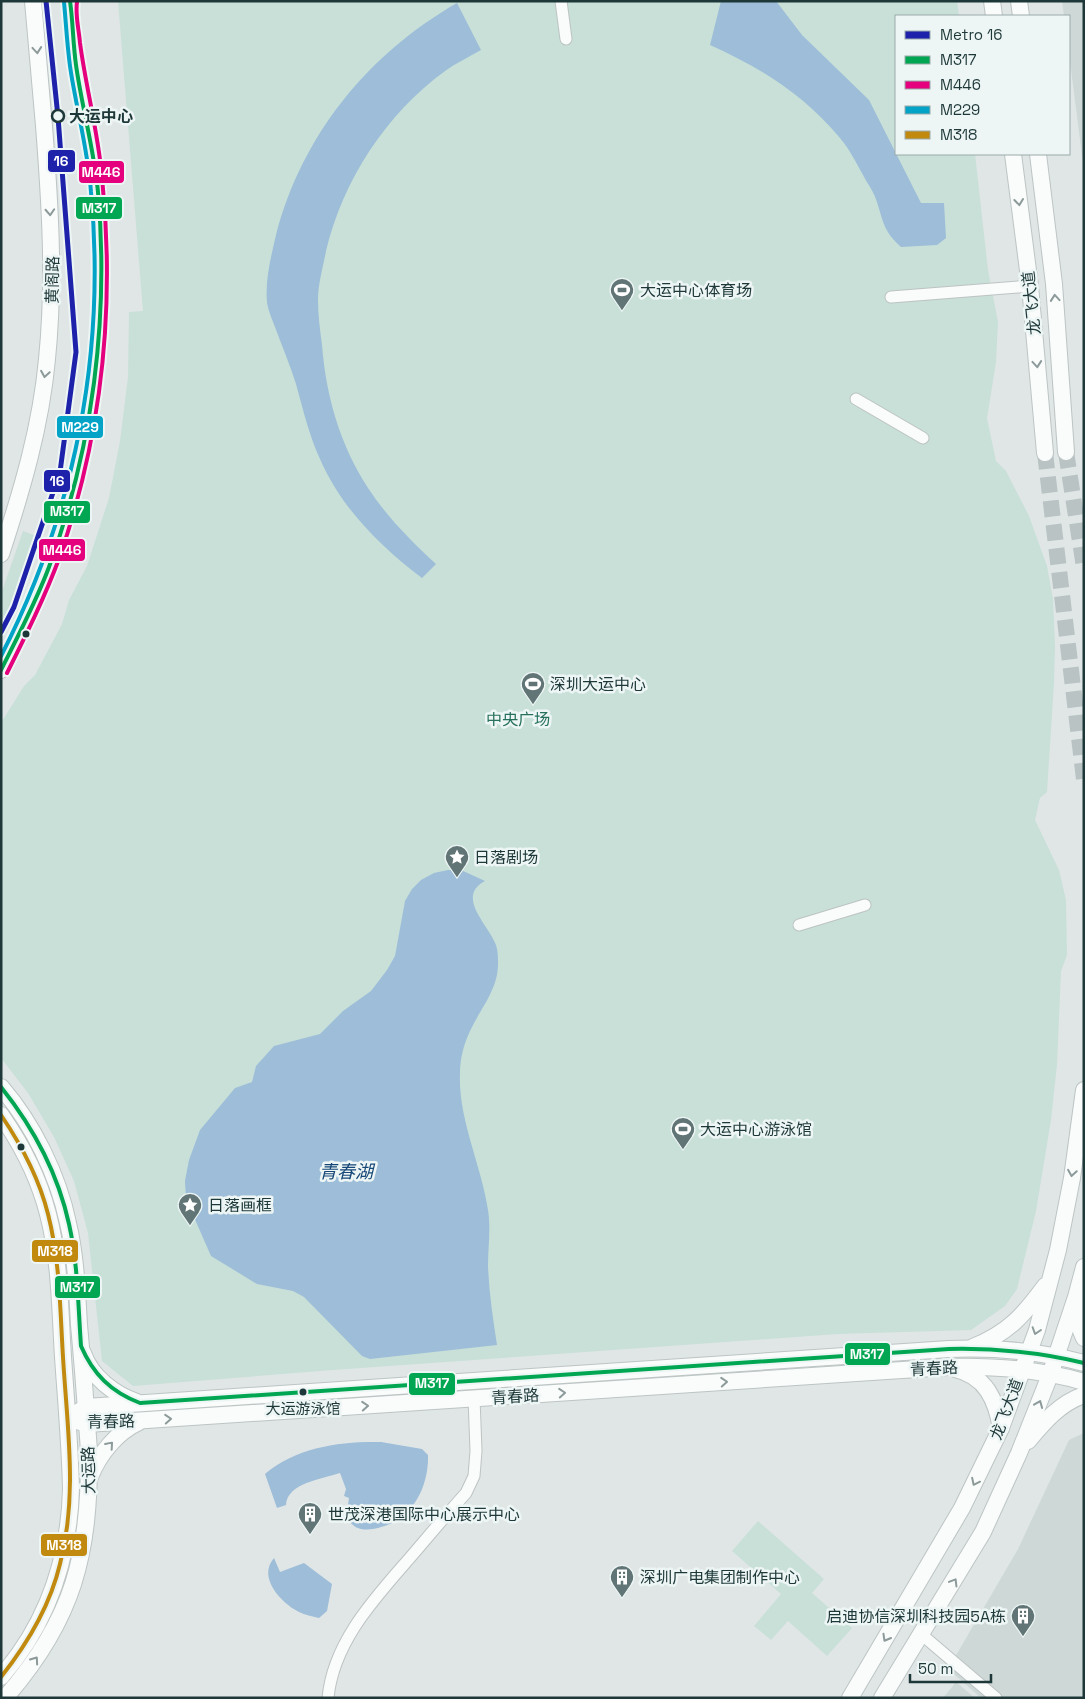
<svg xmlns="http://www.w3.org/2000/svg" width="1085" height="1699" viewBox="0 0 1085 1699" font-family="'Space Grotesk','Noto Sans SC',sans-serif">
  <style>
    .built { fill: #cdd8d7 }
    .green { fill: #c8e0d8 }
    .water { fill: #9dbdd8 }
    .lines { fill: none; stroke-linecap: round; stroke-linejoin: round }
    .secondary-tunnel { stroke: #b9c3c3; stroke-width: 16; stroke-dasharray: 16 8; stroke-linecap: butt }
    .street-casing { stroke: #bdc3c3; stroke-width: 13 }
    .secondary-casing { stroke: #bcc4c4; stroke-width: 18 }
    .primary-casing { stroke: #bac3c3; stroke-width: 19 }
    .street { stroke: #fafbfb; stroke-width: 11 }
    .secondary { stroke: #fafbfb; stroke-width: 16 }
    .primary { stroke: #cbd3d4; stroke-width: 18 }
    .bus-1-casing { stroke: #edf6f5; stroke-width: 8 }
    .bus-2-casing { stroke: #edf6f5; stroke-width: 8 }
    .bus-3-casing { stroke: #edf6f5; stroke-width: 8 }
    .bus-4-casing { stroke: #edf6f5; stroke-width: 8 }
    .bus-1 { stroke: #00a651; stroke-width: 4 }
    .bus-2 { stroke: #e5007d; stroke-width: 4 }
    .bus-3 { stroke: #02a3c7; stroke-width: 4 }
    .bus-4 { stroke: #c18a0e; stroke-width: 4 }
    .metro-1-casing { stroke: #edf6f5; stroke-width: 9 }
    .metro-1 { stroke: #1e22aa; stroke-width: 5 }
    .oneway { stroke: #8c9a9a }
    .stop-dot { fill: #edf6f5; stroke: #1e3839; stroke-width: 2.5 }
    .bus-dot { fill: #1e3839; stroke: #edf6f5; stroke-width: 2 }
    .labels { text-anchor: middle; stroke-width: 5; stroke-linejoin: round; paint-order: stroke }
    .bus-label { font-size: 15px; fill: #1e3839; stroke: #edf6f5 }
    .stop-label { font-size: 16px; font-weight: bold; fill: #1e3839; stroke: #edf6f5; text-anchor: start }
    .street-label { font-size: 16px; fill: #1e3839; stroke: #edf6f5 }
    .poi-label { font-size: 16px; fill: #1e3839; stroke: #edf6f5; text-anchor: start }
    .park-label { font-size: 16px; fill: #27715c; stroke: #edf6f5 }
    .water-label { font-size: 18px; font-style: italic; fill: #164777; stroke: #edf6f5 }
    .line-badge { stroke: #edf6f5; stroke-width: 2 }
    .badge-label { font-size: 14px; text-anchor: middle; font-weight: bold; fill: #fff }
  </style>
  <rect width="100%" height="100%" fill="#e0e6e6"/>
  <g class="built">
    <polygon points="1062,1 1084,1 1084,171 1069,54 1069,16 1064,16"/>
    <polygon points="1084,1433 1084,1698 981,1698 948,1669 1018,1549 1069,1440"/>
    <polygon points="956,1682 975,1698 943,1698"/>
  </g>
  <g class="green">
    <polygon points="118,1 957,1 959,16 896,16 896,154 975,154 988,270 998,322 996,362 987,418 996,461 1006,471 1029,516 1047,566 1053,599 1055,646 1054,682 1047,792 1040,798 1035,820 1059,870 1066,900 1067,955 1061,971 1057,1064 1051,1120 1036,1211 1017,1289 1005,1306 971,1330 838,1334 333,1370 133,1386 102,1361 88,1233 74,1181 54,1137 28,1093 1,1058 1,723 24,686 35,675 62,624 69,600 87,566 109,498 120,441 128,377 129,312 143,311"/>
    <polygon points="23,531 42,538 26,581 1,638 1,594"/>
    <polygon points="758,1521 824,1579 812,1593 852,1628 827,1656 788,1621 771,1640 754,1626 781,1594 732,1551"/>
  </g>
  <g class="water">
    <path d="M721 1H776L802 35 869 100 921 203H944L946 238 937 245 901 247C877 226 884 210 870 187 860 171 852 152 840 138 803 94 761 68 710 45Z"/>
    <path d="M457 3 481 50C469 57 456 63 445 71 386 114 343 180 326 251 323 267 318 284 318 300 318 315 320 330 322 345 326 396 340 445 368 488 387 517 411 541 436 564L422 578C380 546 342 509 320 459 309 435 303 409 296 384 290 365 282 346 275 327 272 319 268 310 267 302 265 279 271 257 276 235 302 135 368 54 457 3Z"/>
    <path d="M448 870H461L485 881C455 897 489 925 496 945 498 951 498 958 498 964 498 989 481 1008 471 1029 464 1043 460 1058 460 1073 458 1119 481 1164 488 1210 491 1229 488 1247 488 1266 489 1293 493 1319 497 1345L370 1359 362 1356 304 1297 293 1291 257 1284 211 1256 186 1199 185 1181 189 1160 200 1130 235 1088 252 1082 256 1066 274 1046 320 1034 343 1011 371 991 387 970 395 956 405 901 412 889 421 880 434 873Z"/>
    <path d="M381 1442 422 1449 428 1455C429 1486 413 1519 381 1527 375 1529 365 1531 358 1528 354 1527 350 1522 346 1519L349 1498 344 1496 346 1489 340 1473C322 1479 287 1483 286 1505L277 1508 265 1474C296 1447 342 1441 381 1442Z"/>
    <path d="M274 1558 280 1572 304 1563 332 1584 327 1611 319 1618C312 1616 305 1615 299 1612 281 1603 257 1577 274 1558Z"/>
  </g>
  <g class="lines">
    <g class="secondary-tunnel">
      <polyline points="1066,452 1084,567"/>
      <polyline points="1045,453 1084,779"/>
    </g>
    <g class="street-casing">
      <g id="street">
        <polyline points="561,1 566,39"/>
        <polyline points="891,297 1030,286"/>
        <polyline points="856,399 923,438"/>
        <polyline points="799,925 865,905"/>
        <polyline points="921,1634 996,1698"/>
        <path d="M328 1698C333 1643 374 1599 408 1560 427 1538 446 1515 466 1493L474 1476 476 1451 474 1398"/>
      </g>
    </g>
    <g class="secondary-casing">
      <g id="secondary">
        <polyline points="992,1 994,16"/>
        <polyline points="1019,1 1021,16"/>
        <polyline points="1013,154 1030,286 1045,453"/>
        <polyline points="1038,154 1054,284 1066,452"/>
        <path d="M1 554C22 490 41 426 47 359 55 280 50 204 44 126 40 84 37 43 33 1"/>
        <path d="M1 670C74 541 109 376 100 229 99 204 97 179 93 154 88 124 81 95 76 65 73 44 73 22 70 1"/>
        <path d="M1 1087C33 1124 58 1175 68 1223 76 1257 77 1291 79 1325 83 1367 86 1409 89 1451 90 1554 74 1619 5 1698"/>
        <path d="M1 1115C22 1145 39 1179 48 1214 60 1260 60 1310 63 1357 66 1401 70 1445 71 1489 69 1559 47 1624 1 1677"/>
        <polyline points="1076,1301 1081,1331 1084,1338"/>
        <path d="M973 1347C1008 1333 1023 1316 1045 1286"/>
        <path d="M83 1353C91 1377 115 1395 137 1402"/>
        <path d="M955 1369C986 1376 996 1400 1001 1428"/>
        <path d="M68 1418 86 1407 949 1349C994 1347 1039 1351 1084 1363"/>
        <path d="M68 1418 87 1424 948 1367C993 1366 1041 1369 1084 1382"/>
        <path d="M1028 1441C1044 1422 1060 1403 1084 1395"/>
        <path d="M90 1477C99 1454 117 1432 139 1422"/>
        <polyline points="850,1698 962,1508 1001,1428 1037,1330 1058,1250 1072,1178 1084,1090"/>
        <polyline points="882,1698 983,1532 1019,1453 1050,1375 1076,1297 1084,1267"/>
      </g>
    </g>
    <g class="primary-casing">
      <polyline id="primary" points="70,4 71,1"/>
    </g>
    <use href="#street" class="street"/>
    <use href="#secondary" class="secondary"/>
    <use href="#primary" class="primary"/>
    <g class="bus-1-casing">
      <g id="bus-1">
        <path d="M1 670C18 636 36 602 49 567 93 447 109 318 98 192 94 149 82 108 76 65 73 44 73 22 70 1"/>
        <path d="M1 1087C33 1127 58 1174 69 1224 78 1264 78 1305 81 1346 93 1374 111 1392 140 1403L949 1349C995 1348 1039 1352 1084 1363"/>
      </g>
    </g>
    <g class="bus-2-casing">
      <path id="bus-2" d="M7 673C26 635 45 597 60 556 102 434 115 305 102 177 98 132 86 88 80 43 79 30 75 15 77 2"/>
    </g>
    <g class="bus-3-casing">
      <path id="bus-3" d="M1 656C75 512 106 354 91 192 88 149 76 108 70 66 67 44 66 23 64 2"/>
    </g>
    <g class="bus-4-casing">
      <path id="bus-4" d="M1 1115C22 1146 39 1178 48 1214 60 1261 60 1309 63 1357 67 1426 78 1495 60 1564 50 1606 28 1643 1 1677"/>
    </g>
    <use href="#bus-1" class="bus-1"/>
    <use href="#bus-2" class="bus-2"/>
    <use href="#bus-3" class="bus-3"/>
    <use href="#bus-4" class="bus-4"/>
    <g class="metro-1-casing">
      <polyline id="metro-1" points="1,632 14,607 60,472 76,352 58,117 46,1"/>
    </g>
    <use href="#metro-1" class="metro-1"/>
  </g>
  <defs><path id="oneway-chevron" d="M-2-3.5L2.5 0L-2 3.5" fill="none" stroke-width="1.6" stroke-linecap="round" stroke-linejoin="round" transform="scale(1.25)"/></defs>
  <g class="oneway">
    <use href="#oneway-chevron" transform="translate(37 50) rotate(85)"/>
    <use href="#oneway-chevron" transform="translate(1019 202) rotate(83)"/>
    <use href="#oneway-chevron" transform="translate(50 212) rotate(87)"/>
    <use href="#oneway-chevron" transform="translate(1055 298) rotate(-95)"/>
    <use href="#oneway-chevron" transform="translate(1037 364) rotate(85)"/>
    <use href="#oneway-chevron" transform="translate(45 374) rotate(99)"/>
    <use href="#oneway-chevron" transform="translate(1072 1173) rotate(99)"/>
    <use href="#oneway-chevron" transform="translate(1036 1331) rotate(108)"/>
    <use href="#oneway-chevron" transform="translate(724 1382) rotate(-4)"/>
    <use href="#oneway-chevron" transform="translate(562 1393) rotate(-4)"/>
    <use href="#oneway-chevron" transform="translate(1039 1404) rotate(-68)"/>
    <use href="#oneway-chevron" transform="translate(365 1406) rotate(-4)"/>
    <use href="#oneway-chevron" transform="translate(168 1419) rotate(-4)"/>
    <use href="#oneway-chevron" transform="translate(110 1445) rotate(-49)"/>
    <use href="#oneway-chevron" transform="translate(975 1482) rotate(116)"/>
    <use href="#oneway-chevron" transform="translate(954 1582) rotate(-59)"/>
    <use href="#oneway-chevron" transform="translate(886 1638) rotate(120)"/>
    <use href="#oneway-chevron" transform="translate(35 1660) rotate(-55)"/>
  </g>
  <defs>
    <g id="stadium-pin" transform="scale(1.25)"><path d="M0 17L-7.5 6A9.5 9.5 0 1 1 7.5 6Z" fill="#627576" stroke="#edf6f5"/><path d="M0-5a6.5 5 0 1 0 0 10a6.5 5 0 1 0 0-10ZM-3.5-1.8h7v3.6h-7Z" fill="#fff"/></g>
    <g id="sight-pin" transform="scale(1.25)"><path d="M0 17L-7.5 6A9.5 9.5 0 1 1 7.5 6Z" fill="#627576" stroke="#edf6f5"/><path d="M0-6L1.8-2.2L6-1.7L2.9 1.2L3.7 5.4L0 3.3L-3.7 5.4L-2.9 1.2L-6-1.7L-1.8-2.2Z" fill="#fff"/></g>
    <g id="building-pin" transform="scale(1.25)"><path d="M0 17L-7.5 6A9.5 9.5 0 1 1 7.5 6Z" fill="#627576" stroke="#edf6f5"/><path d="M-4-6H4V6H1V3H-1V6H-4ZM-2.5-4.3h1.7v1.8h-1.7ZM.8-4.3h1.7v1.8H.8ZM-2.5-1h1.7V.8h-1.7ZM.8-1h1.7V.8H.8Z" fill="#fff"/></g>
  </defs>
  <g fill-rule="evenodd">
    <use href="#stadium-pin" x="622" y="290"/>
    <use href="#stadium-pin" x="533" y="684"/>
    <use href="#sight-pin" x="457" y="857"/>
    <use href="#stadium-pin" x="683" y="1129"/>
    <use href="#sight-pin" x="190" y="1205"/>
    <use href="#building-pin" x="310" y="1514"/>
    <use href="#building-pin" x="622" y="1577"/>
    <use href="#building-pin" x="1023" y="1616"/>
  </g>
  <circle class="stop-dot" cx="58" cy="116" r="6"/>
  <g class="bus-dot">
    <circle cx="26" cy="634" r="4.5"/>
    <circle cx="21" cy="1147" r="4.5"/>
    <circle cx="303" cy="1392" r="4.5"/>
  </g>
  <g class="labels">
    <g class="bus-label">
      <text x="303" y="1414">大运游泳馆</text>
    </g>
    <g class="stop-label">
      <text x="69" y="122">大运中心</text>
    </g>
    <g class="street-label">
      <text transform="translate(52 280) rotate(-89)" y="6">黄阁路</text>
      <text transform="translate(1031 303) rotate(-96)" y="6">龙飞大道</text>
      <text transform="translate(934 1368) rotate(-3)" y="6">青春路</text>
      <text transform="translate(515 1396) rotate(-4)" y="6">青春路</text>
      <text transform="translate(1006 1409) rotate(-69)" y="6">龙飞大道</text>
      <text transform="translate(111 1421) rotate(-1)" y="6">青春路</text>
      <text transform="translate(88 1470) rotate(-91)" y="6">大运路</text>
    </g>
    <g class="poi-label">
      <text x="640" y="296">大运中心体育场</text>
      <text x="550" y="690">深圳大运中心</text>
      <text x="474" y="863">日落剧场</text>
      <text x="700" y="1135">大运中心游泳馆</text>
      <text x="208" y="1211">日落画框</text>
      <text x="328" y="1520">世茂深港国际中心展示中心</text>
      <text x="640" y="1583">深圳广电集团制作中心</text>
      <text x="1006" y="1622" text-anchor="end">启迪协信深圳科技园5A栋</text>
    </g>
    <g class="park-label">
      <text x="518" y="725">中央广场</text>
    </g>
    <g class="water-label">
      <text x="346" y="1178">青春湖</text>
    </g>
  </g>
  <g class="line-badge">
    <rect x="47" y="149" width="29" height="24" rx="5" fill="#1e22aa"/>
    <rect x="78" y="160" width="47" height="24" rx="5" fill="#e5007d"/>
    <rect x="75" y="196" width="48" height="24" rx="5" fill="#00a651"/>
    <rect x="56" y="415" width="48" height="24" rx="5" fill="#02a3c7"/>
    <rect x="43" y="469" width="28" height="24" rx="5" fill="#1e22aa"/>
    <rect x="43" y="500" width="48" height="24" rx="5" fill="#00a651"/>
    <rect x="38" y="538" width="48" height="24" rx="5" fill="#e5007d"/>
    <rect x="31" y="1239" width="48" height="24" rx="5" fill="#c18a0e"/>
    <rect x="54" y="1275" width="47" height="24" rx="5" fill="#00a651"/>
    <rect x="844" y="1342" width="47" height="24" rx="5" fill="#00a651"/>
    <rect x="408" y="1372" width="48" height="24" rx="5" fill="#00a651"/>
    <rect x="40" y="1533" width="48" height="24" rx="5" fill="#c18a0e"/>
  </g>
  <g class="badge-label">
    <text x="61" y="166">16</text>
    <text x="101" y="177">M446</text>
    <text x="99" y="213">M317</text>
    <text x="80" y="432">M229</text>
    <text x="57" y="486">16</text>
    <text x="67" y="516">M317</text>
    <text x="62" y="555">M446</text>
    <text x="55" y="1256">M318</text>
    <text x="77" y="1292">M317</text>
    <text x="867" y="1359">M317</text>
    <text x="432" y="1388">M317</text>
    <text x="64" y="1550">M318</text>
  </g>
  <rect width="1085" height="1699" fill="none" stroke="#1e3839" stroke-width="5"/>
  <rect x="895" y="15" width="175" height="140" fill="#edf6f5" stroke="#9aaaaa"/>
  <rect x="905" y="31" width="25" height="8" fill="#1e22aa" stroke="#9aaaaa"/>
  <text x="940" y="40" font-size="15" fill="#1e3839">Metro 16</text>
  <rect x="905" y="56" width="25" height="8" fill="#00a651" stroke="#9aaaaa"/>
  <text x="940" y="65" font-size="15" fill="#1e3839">M317</text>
  <rect x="905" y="81" width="25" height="8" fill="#e5007d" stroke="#9aaaaa"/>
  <text x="940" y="90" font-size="15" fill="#1e3839">M446</text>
  <rect x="905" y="106" width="25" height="8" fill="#02a3c7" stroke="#9aaaaa"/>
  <text x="940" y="115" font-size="15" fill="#1e3839">M229</text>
  <rect x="905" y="131" width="25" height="8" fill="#c18a0e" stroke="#9aaaaa"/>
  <text x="940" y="140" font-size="15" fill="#1e3839">M318</text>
  <path d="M910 1674v8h81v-8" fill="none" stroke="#1e3839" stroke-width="2.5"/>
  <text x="918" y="1674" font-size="15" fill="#1e3839" stroke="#edf6f5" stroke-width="4" paint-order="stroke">50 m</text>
</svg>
